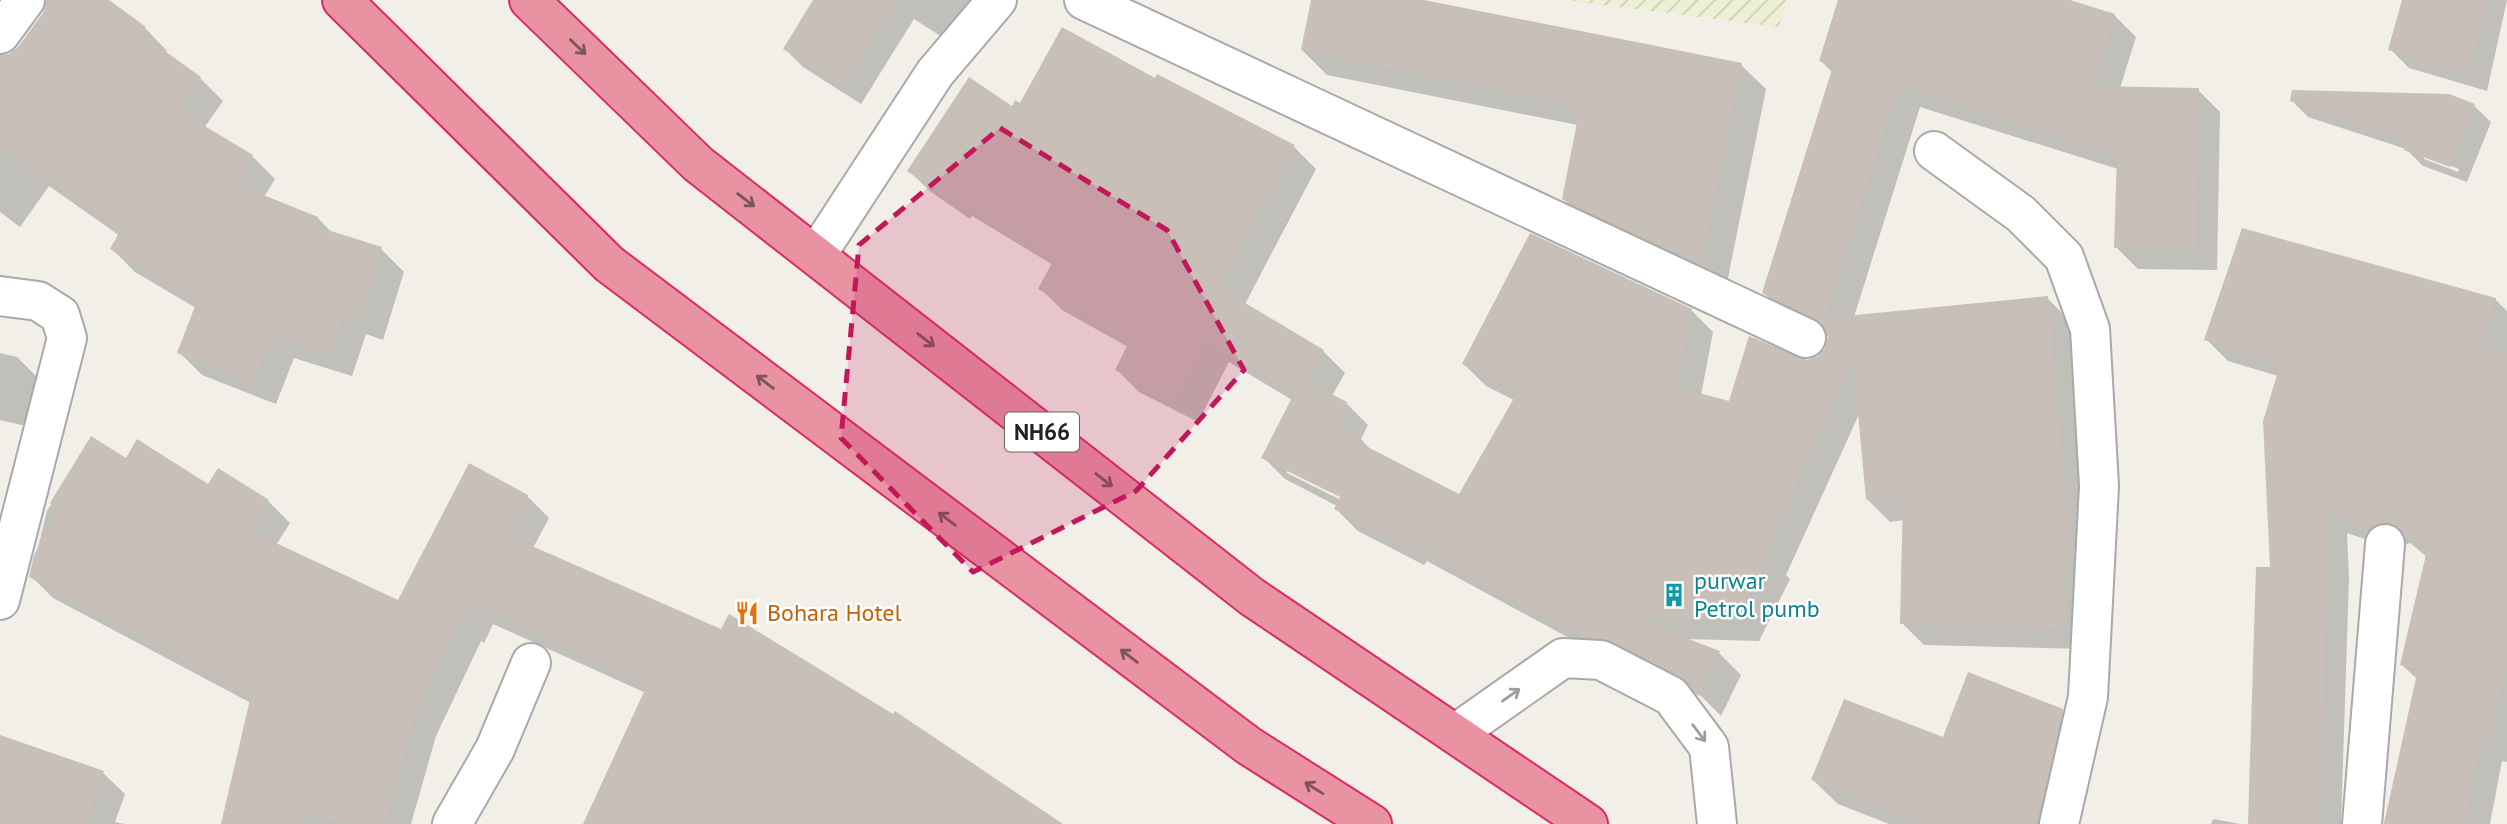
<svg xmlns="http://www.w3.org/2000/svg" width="2507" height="824" viewBox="0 0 2507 824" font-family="'PT Sans',sans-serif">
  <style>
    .farmland { fill: url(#farmland-furrows) }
    .shadow { fill: #0003; fill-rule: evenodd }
    .building { fill: #c7bfb8 }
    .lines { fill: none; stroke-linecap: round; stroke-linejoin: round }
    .minor-casing { stroke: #a9a9a9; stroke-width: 42 }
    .highway-casing { stroke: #dc2a67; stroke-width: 42 }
    .minor { stroke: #fff; stroke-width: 38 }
    .highway { stroke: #e892a2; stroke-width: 38 }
    .oneway { stroke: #7b545c }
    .oneway2 { stroke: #9c9c9c }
    .marked { fill: #c2185b; fill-opacity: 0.2; stroke: #c2185b; stroke-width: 5; stroke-dasharray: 14 9; stroke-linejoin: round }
    .labels { text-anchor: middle; stroke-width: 5; stroke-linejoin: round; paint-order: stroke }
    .shield { fill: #fff; stroke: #646464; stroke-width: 2 }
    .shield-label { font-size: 23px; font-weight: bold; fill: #222 }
    .culture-label { font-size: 24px; fill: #0d838f; stroke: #fff; text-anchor: start }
    .food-label { font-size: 24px; fill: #c56008; stroke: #fff; text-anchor: start }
  </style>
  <defs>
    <pattern id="farmland-furrows" width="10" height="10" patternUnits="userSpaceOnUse" patternTransform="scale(1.75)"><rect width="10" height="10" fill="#eef0d5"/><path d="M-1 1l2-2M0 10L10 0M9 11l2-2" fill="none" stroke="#ccceb7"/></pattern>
  </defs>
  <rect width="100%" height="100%" fill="#f2efe9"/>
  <polygon class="farmland" points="1563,0 1787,0 1779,27"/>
  <g class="shadow">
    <polygon points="48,0 106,0 145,28 167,51 165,53 200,78 223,101 204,128 252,156 275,179 264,197 318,218 333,234 381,249 404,272 383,340 366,334 352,376 294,358 276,404 202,375 179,352 196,308 135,272 112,249 120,236 49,186 20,227 0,212 0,57 9,56 18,49 45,13"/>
    <polygon points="815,0 970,0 945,39 914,19 861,104 803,67 785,49"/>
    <polygon points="1313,0 1414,0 1741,65 1766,89 1726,288 1588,224 1563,199 1578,125 1327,75 1302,50"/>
    <path d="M1840 0H2065L2114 15 2136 37 2120 88 2198 90 2220 112 2217 270 2138 269 2116 247 2118 169 1920 107 1854 317 2047 298 2069 320 2089 538 2086 649 1924 645 1902 623 1904 520 1890 522 1868 500 1860 412 1786 575 1790 579 1759 641 1685 639 1719 653 1741 675 1721 716 1701 696 1635 662 1606 658 1427 561 1424 565 1358 531 1336 509 1337 506 1285 479 1263 457 1292 400 1229 362 1198 422 1139 392 1117 370 1128 347 1062 310 1040 288 1053 265 972 216 970 219 931 192 909 171 1012 109 1156 80 1294 147 1316 169 1245 304 1323 351 1345 373 1332 396 1346 403 1368 425 1361 439 1372 451 1460 496 1514 400 1486 386 1464 364 1691 310 1713 332 1701 395 1730 403 1819 358 1827 349 1829 337 1787 315 1764 293 1833 73 1821 61ZM1287 469 1348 500 1347 503 1287 473Z"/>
    <polygon points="2404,0 2507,0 2487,91 2409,68 2390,49"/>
    <path d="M2449 95 2474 106 2491 122 2467 182 2423 166 2406 149 2308 117 2292 101ZM2424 155 2459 169 2458 172 2424 159Z"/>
    <polygon points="2495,299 2507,311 2507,762 2502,761 2490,824 2384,824 2417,679 2402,665 2427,557 2410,543 2394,549 2347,533 2349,578 2341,824 2250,824 2272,569 2278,376 2228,361 2206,339"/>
    <polygon points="0,353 17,357 42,382 30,427 0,420"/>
    <polygon points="92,439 126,460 208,486 219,470 268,501 290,523 276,545 398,603 527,496 549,518 533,548 1062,824 585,824 646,693 493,624 484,643 481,641 436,736 411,824 223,824 251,703 53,598 31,576 47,511"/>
    <polygon points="2062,711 2087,736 2066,824 1889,824 1838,804 1813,780 1944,739"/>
    <polygon points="0,737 103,773 125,794 115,822 125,824 0,824"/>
    <polygon points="2213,819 2240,824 2211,824"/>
  </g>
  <g class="building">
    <polygon points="46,0 109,0 146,27 141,34 201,77 178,110 253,155 236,184 318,217 315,226 382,247 360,318 343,313 330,354 271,336 253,382 177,353 197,301 110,249 120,231 0,147 0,55 9,54 18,47 43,13"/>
    <polygon points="813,0 896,0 842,86 783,49"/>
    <polygon points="1311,0 1424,0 1742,63 1701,265 1562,199 1580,107 1301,50"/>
    <polygon points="1838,0 2070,0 2115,14 2093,86 2199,88 2196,249 2114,248 2117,154 1898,86 1825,318 2048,296 2067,515 2065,628 1900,624 1903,497 1866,500 1853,358 1765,553 1769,556 1737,620 1631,617 1720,651 1698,696 1681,677 1611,641 1583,637 1404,540 1402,544 1334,509 1340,497 1261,458 1294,394 1207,342 1175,402 1115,370 1130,340 1038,289 1054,259 949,196 947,199 907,171 969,77 1012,106 1015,100 1020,103 1062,27 1155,78 1157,74 1295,145 1220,288 1324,350 1306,381 1347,402 1336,424 1361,437 1358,442 1459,494 1517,393 1462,364 1530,233 1692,309 1676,387 1729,401 1749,336 1807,360 1818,356 1825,348 1828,337 1823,325 1762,293 1833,66 1819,61"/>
    <polygon points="2402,0 2487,0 2468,74 2388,50"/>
    <polygon points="2292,90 2449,94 2475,104 2450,167 2404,150 2408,140 2290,101"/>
    <polygon points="2242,228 2496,298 2481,348 2507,356 2507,664 2489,742 2481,740 2464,824 2384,824 2418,669 2400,665 2428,546 2406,538 2398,526 2387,522 2372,528 2326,513 2328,555 2319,824 2248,824 2256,567 2270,567 2263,421 2281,362 2204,340"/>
    <polygon points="91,436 126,458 137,439 208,484 218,468 269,500 250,531 398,600 469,463 528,495 507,535 721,629 729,614 893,714 895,711 1063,824 583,824 648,683 471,604 462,622 459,621 415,713 395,791 392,790 385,824 352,824 304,814 303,824 221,824 251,695 29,577 34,555 59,508 50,503"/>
    <polygon points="1968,672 2063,709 2042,800 2033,824 1924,824 1811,780 1844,699 1943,737"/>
    <polygon points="0,735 104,771 86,824 0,824"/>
  </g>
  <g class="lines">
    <g class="minor-casing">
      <g id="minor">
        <polyline points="1084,0 1806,338"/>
        <polyline points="0,34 25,0"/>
        <polyline points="1934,151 2021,214 2064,257 2090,329 2099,486 2088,697 2059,824"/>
        <polyline points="817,254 935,73 997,0"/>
        <polyline points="0,296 38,301 60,315 67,338 0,600"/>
        <polyline points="1455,734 1563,658 1601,660 1671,696 1709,747 1717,824"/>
        <polyline points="452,824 495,749 531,663"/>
        <polyline points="2362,824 2385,544"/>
      </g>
    </g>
    <g class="highway-casing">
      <g id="highway">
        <polyline points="342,0 609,264 1249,746 1372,824"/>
        <polyline points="529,0 698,164 1252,597 1588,824"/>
      </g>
    </g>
    <use href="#minor" class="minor"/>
    <use href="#highway" class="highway"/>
  </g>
  <defs><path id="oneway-shaft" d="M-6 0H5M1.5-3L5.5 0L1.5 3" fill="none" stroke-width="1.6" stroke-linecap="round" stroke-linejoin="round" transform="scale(1.75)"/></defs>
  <g class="oneway">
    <use href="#oneway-shaft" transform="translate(578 47) rotate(44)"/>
    <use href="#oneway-shaft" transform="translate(746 200) rotate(37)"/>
    <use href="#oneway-shaft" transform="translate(926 340) rotate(38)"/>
    <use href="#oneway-shaft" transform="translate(765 382) rotate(-143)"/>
    <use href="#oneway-shaft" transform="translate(1104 480) rotate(38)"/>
    <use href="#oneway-shaft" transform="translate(947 519) rotate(-143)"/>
    <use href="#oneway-shaft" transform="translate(1129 656) rotate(-143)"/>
    <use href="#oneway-shaft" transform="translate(1314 788) rotate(-148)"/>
  </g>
  <g class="oneway2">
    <use href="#oneway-shaft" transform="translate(1511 695) rotate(-35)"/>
    <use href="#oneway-shaft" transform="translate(1699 733) rotate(53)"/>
  </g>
  <path class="marked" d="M1000 128 1167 230 1244 370 1136 491 973 572 841 438 859 245Z"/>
  <defs>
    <g id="building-bare" transform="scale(1.89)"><path d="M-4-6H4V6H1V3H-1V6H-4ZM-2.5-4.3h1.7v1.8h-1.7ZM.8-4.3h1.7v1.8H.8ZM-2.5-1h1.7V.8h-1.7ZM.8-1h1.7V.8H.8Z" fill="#0f9aa8" stroke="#fff" stroke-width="2.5" paint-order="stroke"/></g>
    <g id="restaurant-bare" transform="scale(1.89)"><path d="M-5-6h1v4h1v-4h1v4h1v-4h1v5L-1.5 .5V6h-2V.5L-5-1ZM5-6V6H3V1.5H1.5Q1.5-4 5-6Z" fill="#e8710a" stroke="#fff" stroke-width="2.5" paint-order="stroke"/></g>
  </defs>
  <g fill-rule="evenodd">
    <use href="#building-bare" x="1674" y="595"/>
    <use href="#restaurant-bare" x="747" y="613"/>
  </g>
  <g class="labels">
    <rect class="shield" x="1005" y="412.5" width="74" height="39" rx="5"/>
    <g class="shield-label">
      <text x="1042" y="440">NH66</text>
    </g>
    <g class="culture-label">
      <text x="1694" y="589">purwar<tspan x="1694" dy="28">Petrol pumb</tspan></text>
    </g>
    <g class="food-label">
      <text x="767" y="621">Bohara Hotel</text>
    </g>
  </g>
</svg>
